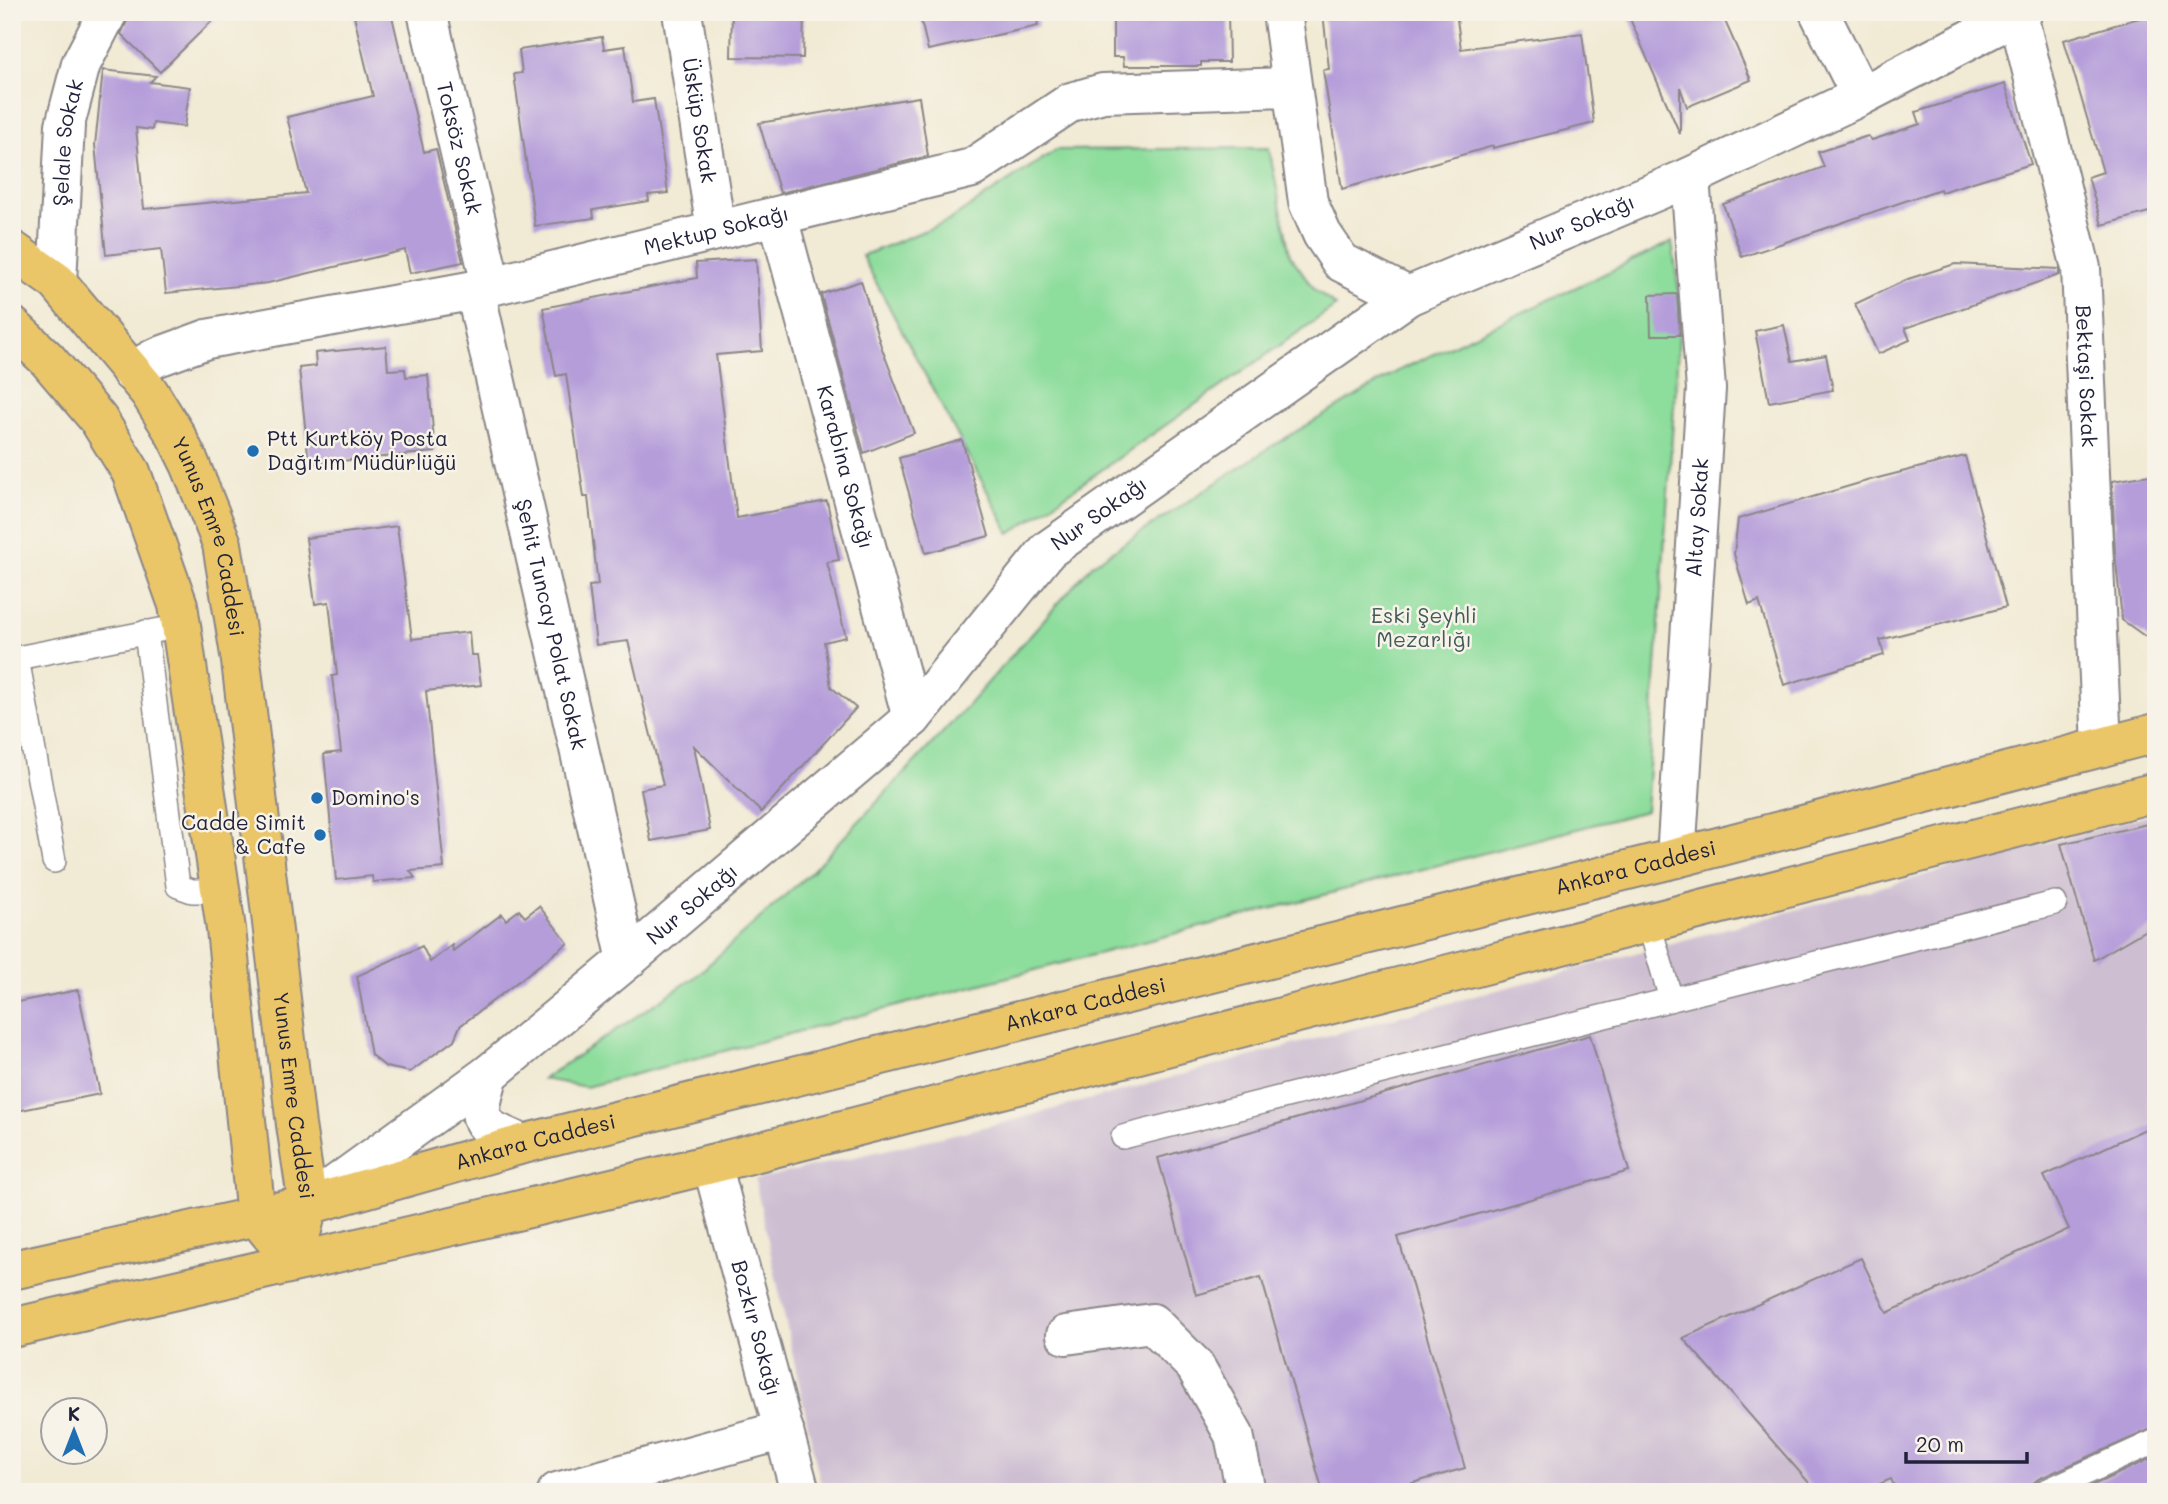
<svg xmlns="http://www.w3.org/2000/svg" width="2168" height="1504" viewBox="0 0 2168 1504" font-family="Mali,sans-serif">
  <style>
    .industrial { fill: #cdbed2 }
    .green { fill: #8ddd9c; stroke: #58806c; stroke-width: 2 }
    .building { fill: #b59dda }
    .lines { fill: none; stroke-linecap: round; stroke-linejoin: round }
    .lane-casing { stroke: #8a8688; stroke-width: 26 }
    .street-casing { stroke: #8a8688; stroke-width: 42 }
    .primary-casing { stroke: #8a8688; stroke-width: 42 }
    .lane { stroke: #fff; stroke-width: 23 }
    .street { stroke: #fff; stroke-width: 38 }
    .primary { stroke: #ebc669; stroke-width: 38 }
    .poi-dot { fill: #1f6fb2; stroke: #f7f3e8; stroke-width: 2.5 }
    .labels { text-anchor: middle; stroke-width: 5; stroke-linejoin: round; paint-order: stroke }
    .street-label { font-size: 21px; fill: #22223b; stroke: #f7f3e8 }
    .poi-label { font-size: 21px; fill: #22223b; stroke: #f7f3e8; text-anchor: start }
    .park-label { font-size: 21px; fill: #425a58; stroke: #f7f3e8 }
  </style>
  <rect width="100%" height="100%" fill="#f7f3e8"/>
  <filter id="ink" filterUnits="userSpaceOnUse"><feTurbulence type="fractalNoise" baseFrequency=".0143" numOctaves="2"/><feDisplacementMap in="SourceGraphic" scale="14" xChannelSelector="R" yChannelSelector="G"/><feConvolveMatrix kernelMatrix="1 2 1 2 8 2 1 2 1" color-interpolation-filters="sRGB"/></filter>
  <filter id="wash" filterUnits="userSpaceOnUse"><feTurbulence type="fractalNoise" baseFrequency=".00686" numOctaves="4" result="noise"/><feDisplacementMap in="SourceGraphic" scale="28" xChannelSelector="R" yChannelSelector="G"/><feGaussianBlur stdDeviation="1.57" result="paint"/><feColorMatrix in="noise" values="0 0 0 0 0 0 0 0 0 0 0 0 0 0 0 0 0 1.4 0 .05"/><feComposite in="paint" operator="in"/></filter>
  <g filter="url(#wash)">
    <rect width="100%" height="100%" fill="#f1ead4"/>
    <polygon class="industrial" points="2156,813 2156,1492 833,1492 822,1490 755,1180 1006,1122"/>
    <g class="green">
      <polygon points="1269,148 1290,255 1315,290 1336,306 1010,534 862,256 948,221 1056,150"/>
      <polygon points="1672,242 1681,306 1646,811 586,1087 543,1079 695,977 812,871 962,712 1093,564 1272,446 1400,370"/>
    </g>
    <g id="blocks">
      <g class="building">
        <polygon points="134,12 221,12 160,72 121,34 129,17"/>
        <polygon points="353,12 391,12 424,152 436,149 463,262 410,273 405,250 268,283 166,293 161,249 106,255 95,145 103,70 156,76 150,82 190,87 184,127 153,123 152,130 136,128 144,209 306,193 287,117 373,96"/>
        <polygon points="732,12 804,12 803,58 731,57"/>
        <polygon points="919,12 1036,12 1038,26 928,50"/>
        <polygon points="1182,12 1228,12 1229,62 1201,62 1201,66 1124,66 1123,57 1113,57 1113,14 1182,14"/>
        <polygon points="1323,12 1456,12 1461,49 1582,33 1594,123 1493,148 1493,146 1342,189 1323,70 1329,69"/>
        <polygon points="1627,12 1721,12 1751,80 1687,107 1680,87 1680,134"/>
        <polygon points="2156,13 2156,210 2102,225 2088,177 2103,172 2064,40"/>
        <polygon points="602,37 604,49 625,46 633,102 654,99 668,193 648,195 649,201 593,210 594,218 535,226 514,74 522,73 519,50"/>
        <polygon points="2005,84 2031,164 1941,192 1940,189 1742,257 1723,204 1824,167 1818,152 1868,136 1872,140 1920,124 1916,112"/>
        <polygon points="919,97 928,156 780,193 759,123"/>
        <polygon points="756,259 762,351 716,355 737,518 827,501 839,560 827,562 846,637 824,642 831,687 856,708 761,812 694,746 710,830 651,841 641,789 663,785 628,641 596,645 589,586 598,585 588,497 584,497 566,374 556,376 543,308 697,278 696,263"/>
        <polygon points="1955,264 2059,269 2059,275 1905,328 1910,340 1878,354 1855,304 1908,279"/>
        <polygon points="861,281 881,346 914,433 864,453 821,294"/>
        <polygon points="1677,294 1680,335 1651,335 1650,295"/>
        <polygon points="1784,325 1792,361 1826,355 1833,390 1769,402 1755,331"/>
        <polygon points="386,346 388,370 405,369 406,377 428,375 435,452 309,464 299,368 316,366 315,353"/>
        <polygon points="962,440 989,536 926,553 899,458"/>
        <polygon points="1965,456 2006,607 1880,640 1884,655 1784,685 1759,601 1749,605 1734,554 1738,519 1870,480"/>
        <polygon points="2156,474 2156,644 2122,620 2115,552 2112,481"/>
        <polygon points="397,526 412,639 469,632 471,655 477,655 481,685 426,691 444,868 410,871 415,878 373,882 372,876 336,880 324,754 341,752 332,676 337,675 329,602 315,604 306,538"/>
        <polygon points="2156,822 2156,924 2094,960 2061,844"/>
        <polygon points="539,906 568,943 460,1026 454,1040 410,1072 386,1067 371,1055 357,976 422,946 430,962 452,945 453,951 502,914 506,920 519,910 525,917"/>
        <polygon points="78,990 100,1094 12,1112 12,1003"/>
        <polygon points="1590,1035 1629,1171 1398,1237 1465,1468 1381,1492 1323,1492 1261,1277 1196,1295 1158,1158"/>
        <polygon points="2156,1124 2156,1427 2038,1479 2032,1484 2030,1492 1897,1492 1891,1479 1860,1492 1817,1492 1683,1338 1861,1258 1887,1313 2069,1229 2044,1176"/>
        <polygon points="2156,1456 2156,1492 2078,1492"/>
      </g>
    </g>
  </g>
  <g filter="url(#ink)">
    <use href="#blocks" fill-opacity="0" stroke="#8a8688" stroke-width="2"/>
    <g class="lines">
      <g class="lane-casing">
        <g id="lane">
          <polyline points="146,632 178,886 192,891 220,891"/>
          <polyline points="17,658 54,861"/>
          <polyline points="12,659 160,630"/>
          <polyline points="1648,921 1671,999"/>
          <polyline points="1123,1137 2055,903"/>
          <polyline points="2044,1492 2156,1441"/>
        </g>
      </g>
      <g class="street-casing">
        <g id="street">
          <path id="s1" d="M427 12 491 285"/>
          <path id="s2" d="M682 12 716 230"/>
          <polyline points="1282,12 1308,202 1322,234 1341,262 1408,296"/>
          <polyline points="1819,12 1861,96"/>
          <path id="s3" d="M2018 15 2081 268 2102 747"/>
          <path id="s4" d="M778 217 912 718"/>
          <path id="s5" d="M57 282 65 125 81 64 108 12"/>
          <path id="s6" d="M475 290 627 960"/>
          <path id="s7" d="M131 372 155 358 207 339 475 290 972 168 1071 102 1103 93 1291 87"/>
          <path id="s8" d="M1676 858 1706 389 1690 177"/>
          <path d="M489 1074C475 1124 476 1124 523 1144"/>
          <path id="s9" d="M712 1164 800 1492"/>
          <path id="s10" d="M312 1202 489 1074 627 960 912 718 1048 550 1408 296 1690 177 1861 96 2023 12"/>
          <polyline points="1066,1335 1152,1323 1195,1366 1234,1435 1246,1492"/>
          <polyline points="557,1492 784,1430"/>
        </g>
      </g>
      <g class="primary-casing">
        <g id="primary">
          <path id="s11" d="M12 250 57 282 149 392 175 434 190 464 222 544 241 661 296 1125 308 1205 302 1230"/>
          <polyline points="12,326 47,359 98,419 131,472 178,605 226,929 256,1216 273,1237"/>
          <path id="s12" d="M12 1270 308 1205 523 1144 1676 858 2156 733"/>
          <path d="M12 1328C246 1273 482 1221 715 1163 1196 1043 1675 912 2156 792"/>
        </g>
      </g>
      <use href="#lane" class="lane"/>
      <use href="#street" class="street"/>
      <use href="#primary" class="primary"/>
    </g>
  </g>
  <g class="poi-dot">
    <circle cx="253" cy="451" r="7"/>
    <circle cx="317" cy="798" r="7"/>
    <circle cx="320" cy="835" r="7"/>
  </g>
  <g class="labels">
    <g class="street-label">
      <text dy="7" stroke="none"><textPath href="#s2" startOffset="110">Üsküp Sokak</textPath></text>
      <text dy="7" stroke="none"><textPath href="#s5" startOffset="140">Şelale Sokak</textPath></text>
      <text dy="7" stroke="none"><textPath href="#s1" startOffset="140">Toksöz Sokak</textPath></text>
      <text dy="7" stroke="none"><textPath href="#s10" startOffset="1617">Nur Sokağı</textPath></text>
      <text dy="7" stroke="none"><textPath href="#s7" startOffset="604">Mektup Sokağı</textPath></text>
      <text dy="7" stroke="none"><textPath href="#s3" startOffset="369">Bektaşi Sokak</textPath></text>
      <text dy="7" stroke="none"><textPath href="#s4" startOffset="259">Karabina Sokağı</textPath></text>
      <text dy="7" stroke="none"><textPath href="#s10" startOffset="1050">Nur Sokağı</textPath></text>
      <text dy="7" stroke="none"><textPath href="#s8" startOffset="341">Altay Sokak</textPath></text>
      <text dy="7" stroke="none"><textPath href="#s11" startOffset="357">Yunus Emre Caddesi</textPath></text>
      <text dy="7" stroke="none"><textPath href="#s6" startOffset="343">Şehit Tuncay Polat Sokak</textPath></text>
      <text dy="7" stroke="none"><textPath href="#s12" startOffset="1673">Ankara Caddesi</textPath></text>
      <text dy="7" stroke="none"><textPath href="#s10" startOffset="483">Nur Sokağı</textPath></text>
      <text dy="7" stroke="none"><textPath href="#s12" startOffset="1106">Ankara Caddesi</textPath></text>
      <text dy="7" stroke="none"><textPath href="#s11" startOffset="924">Yunus Emre Caddesi</textPath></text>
      <text dy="7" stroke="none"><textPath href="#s12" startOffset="539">Ankara Caddesi</textPath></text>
      <text dy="7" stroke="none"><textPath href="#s9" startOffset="170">Bozkır Sokağı</textPath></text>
    </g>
    <g class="poi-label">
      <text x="267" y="446">Ptt Kurtköy Posta<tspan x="267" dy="24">Dağıtım Müdürlüğü</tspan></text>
      <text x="331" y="805">Domino's</text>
      <text x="306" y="830" text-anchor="end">Cadde Simit<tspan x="306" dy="24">&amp; Cafe</tspan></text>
    </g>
    <g class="park-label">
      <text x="1424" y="623">Eski Şeyhli<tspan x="1424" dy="24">Mezarlığı</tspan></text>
    </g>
  </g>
  <rect width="2168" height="1504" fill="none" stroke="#f7f3e8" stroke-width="42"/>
  <g transform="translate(74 1431)"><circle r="33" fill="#f7f3e8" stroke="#a29fa3" stroke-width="2"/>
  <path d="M0-5L12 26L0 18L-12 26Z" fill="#1f6fb2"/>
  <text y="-10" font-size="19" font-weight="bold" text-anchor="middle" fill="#22223b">K</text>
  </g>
  <path d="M1906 1452v10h121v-10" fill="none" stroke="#22223b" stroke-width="3.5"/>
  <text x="1916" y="1452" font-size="21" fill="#22223b" stroke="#f7f3e8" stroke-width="5" paint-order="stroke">20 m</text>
</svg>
